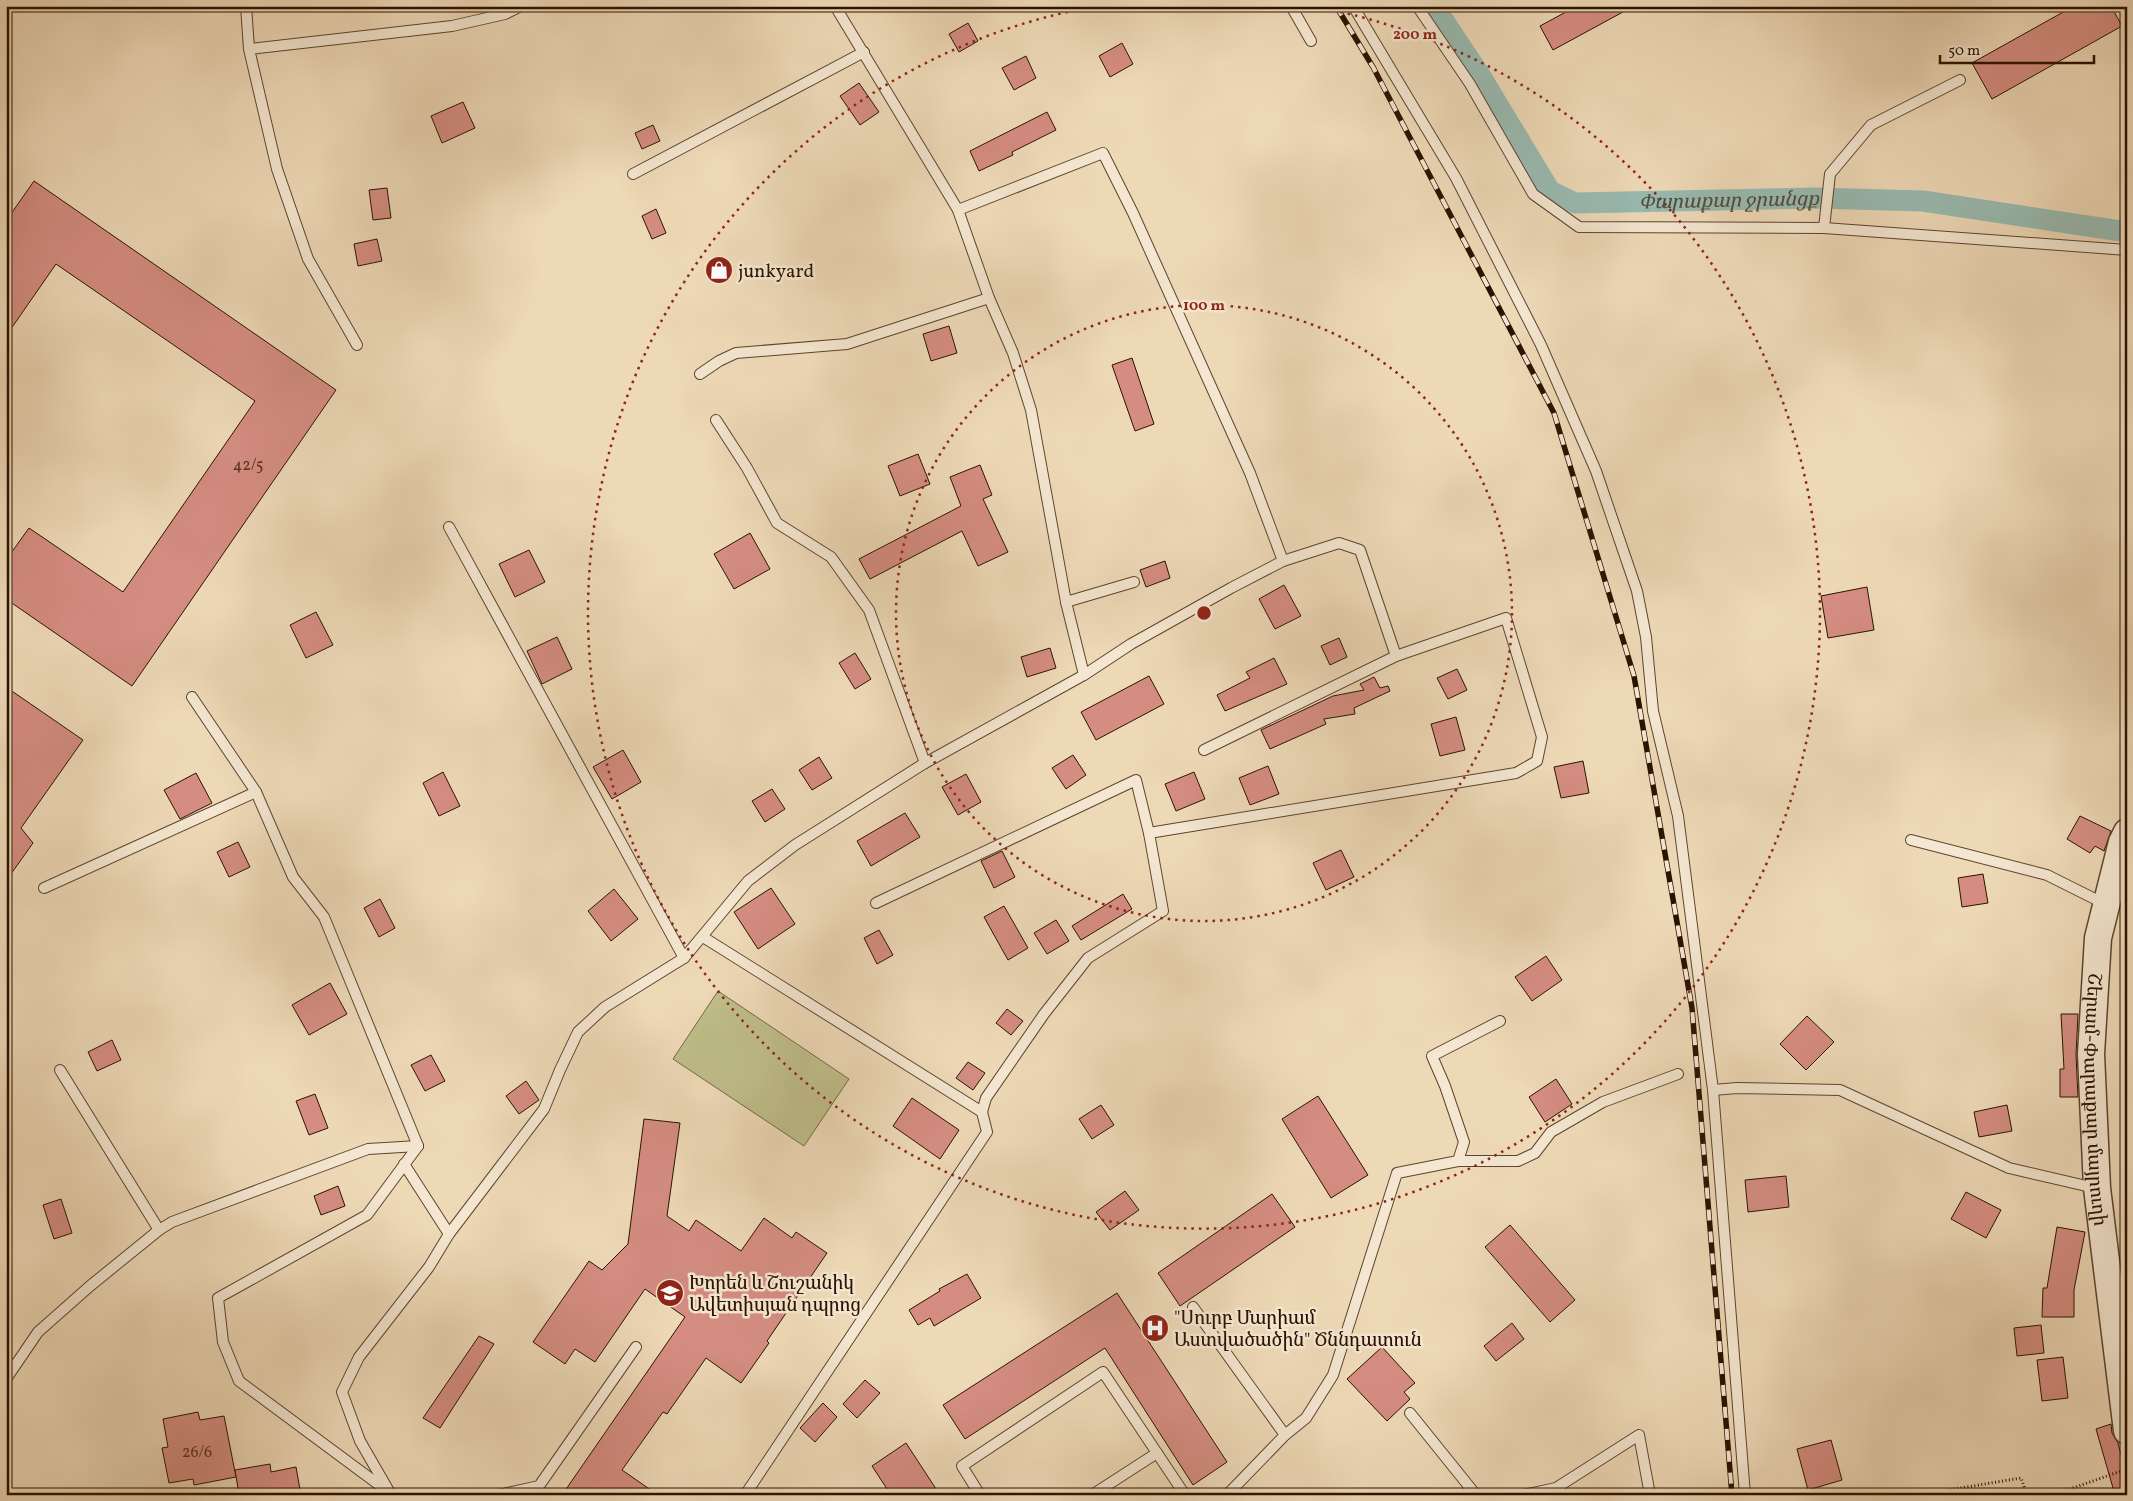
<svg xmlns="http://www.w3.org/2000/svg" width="2133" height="1501" viewBox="0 0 2133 1501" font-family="Vollkorn,'Noto Serif Armenian',serif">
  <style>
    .green { fill: #bfbe8a; stroke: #756845 }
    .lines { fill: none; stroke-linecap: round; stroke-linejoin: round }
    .canal { stroke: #99bab1; stroke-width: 21 }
    .building { fill: #d58d82; stroke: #2b1200 }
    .service-casing { stroke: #5c442e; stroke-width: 12 }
    .tertiary-casing { stroke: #5c442e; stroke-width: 29 }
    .path { stroke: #2b1200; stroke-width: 3; stroke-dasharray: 1 2.5; stroke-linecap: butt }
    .service { stroke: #f4e6d0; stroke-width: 10 }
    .tertiary { stroke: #f4e6d0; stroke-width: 26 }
    .rail-casing { stroke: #2b1200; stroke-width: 5.5 }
    .rail { stroke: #f4e6d0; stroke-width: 4; stroke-dasharray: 11; stroke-linecap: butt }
    .ring { fill: none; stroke: #8f2418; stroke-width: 2.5; stroke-dasharray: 2.5 5 }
    .labels { text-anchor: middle; stroke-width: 5; stroke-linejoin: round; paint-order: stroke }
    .number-label { font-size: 16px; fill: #563120 }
    .poi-label { font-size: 19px; fill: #2b1200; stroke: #f4e6d0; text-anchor: start }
    .street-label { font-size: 19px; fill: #2b1200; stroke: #f4e6d0 }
    .water-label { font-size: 20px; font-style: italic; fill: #524d3e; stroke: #f4e6d0 }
    .centre { fill: #8f2418; stroke: #f4e6d0; stroke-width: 2.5 }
    .ring-label { font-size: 15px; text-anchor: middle; font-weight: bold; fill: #8f2418; stroke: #f4e6d0; stroke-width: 5; stroke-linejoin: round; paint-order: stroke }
  </style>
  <rect width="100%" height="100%" fill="#eed9b7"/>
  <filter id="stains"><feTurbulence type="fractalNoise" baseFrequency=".004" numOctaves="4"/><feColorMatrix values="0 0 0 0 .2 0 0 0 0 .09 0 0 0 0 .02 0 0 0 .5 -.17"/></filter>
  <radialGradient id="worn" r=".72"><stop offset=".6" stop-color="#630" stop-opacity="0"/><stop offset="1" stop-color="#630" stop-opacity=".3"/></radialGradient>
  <polygon class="green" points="718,991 849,1079 804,1146 673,1059"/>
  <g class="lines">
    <path class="canal" id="s1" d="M1434 6 1480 75 1550 191 1575 203 1814 198 1923 201 2127 232"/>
  </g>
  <g class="building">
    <polygon points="1577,6 1634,6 1553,50 1540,26"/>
    <polygon points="2074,6 2111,6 2122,26 1992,99 1972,63"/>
    <polygon points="968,23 978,41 959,52 949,34"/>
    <polygon points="1122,43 1133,64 1110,77 1099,56"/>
    <polygon points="1026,56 1036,78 1014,90 1002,68"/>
    <polygon points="859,83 879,112 860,125 840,96"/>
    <polygon points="463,102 475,128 442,143 431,116"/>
    <polygon points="1047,112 1056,130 1012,152 1013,155 979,171 970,151"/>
    <polygon points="653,125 660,141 642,149 635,133"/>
    <polygon points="34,181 336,390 132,686 6,599 6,560 29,528 123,592 255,401 56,264 6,336 6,221"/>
    <polygon points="387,188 391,218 373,220 369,190"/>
    <polygon points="656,209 666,233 652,239 642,216"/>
    <polygon points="377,239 382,261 358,266 354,244"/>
    <polygon points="949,326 957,353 931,361 923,334"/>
    <polygon points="1132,358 1154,424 1135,431 1112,365"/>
    <polygon points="918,454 930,484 900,496 888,466"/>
    <polygon points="980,465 992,495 983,499 1008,552 978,566 962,531 870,579 859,559 961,506 950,477"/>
    <polygon points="750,533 770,569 734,589 714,554"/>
    <polygon points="529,550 545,582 515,597 499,564"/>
    <polygon points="1165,561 1170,578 1146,587 1140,570"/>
    <polygon points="1284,585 1301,616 1275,629 1259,599"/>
    <polygon points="1867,587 1874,630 1828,638 1821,596"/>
    <polygon points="316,612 333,645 306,658 290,625"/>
    <polygon points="557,637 572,669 542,684 527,651"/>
    <polygon points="1339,638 1347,657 1330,665 1321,646"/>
    <polygon points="1050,648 1056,668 1027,677 1021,657"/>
    <polygon points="855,653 871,679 855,689 839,663"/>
    <polygon points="1274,658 1287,684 1225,711 1217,695 1250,678 1246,672"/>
    <polygon points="1457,669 1467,690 1448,699 1437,678"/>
    <polygon points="1149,676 1164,704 1096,740 1081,712"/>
    <polygon points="1374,677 1380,688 1388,686 1390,691 1354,708 1355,714 1324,719 1326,724 1270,749 1261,730 1333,696 1364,690 1360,684"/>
    <polygon points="6,687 83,740 21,828 33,843 6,881"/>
    <polygon points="1456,717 1465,750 1440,756 1431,724"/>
    <polygon points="623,750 641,782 612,799 593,767"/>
    <polygon points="1073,755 1086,775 1066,789 1052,768"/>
    <polygon points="819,757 832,778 812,790 799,770"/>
    <polygon points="1583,761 1589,793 1561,798 1554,767"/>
    <polygon points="1268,766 1279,794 1250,805 1239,778"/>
    <polygon points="443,772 460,806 439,816 423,783"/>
    <polygon points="1194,772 1205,799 1176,811 1165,784"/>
    <polygon points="196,773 212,803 180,819 164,790"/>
    <polygon points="966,774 981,802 958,815 942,787"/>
    <polygon points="772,789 785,809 765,822 752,801"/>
    <polygon points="905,813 920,837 871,866 857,841"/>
    <polygon points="2080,816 2111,831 2104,851 2095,846 2090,853 2067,839"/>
    <polygon points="238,842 250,867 229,877 217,852"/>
    <polygon points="1341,850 1354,877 1326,890 1313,863"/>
    <polygon points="1002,851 1015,877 994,888 981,861"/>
    <polygon points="1983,874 1988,903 1962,907 1958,878"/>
    <polygon points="771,888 795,924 758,949 734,912"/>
    <polygon points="614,889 638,919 611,941 588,911"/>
    <polygon points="1123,894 1132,909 1081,940 1072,926"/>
    <polygon points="380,899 395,928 379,937 364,908"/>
    <polygon points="1004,906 1028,948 1008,960 984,917"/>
    <polygon points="1056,920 1069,941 1047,954 1034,933"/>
    <polygon points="879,930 893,955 877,964 864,938"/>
    <polygon points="1546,956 1562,980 1532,1001 1515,977"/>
    <polygon points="330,983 347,1014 309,1035 292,1005"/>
    <polygon points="1007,1009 1023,1021 1011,1035 996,1023"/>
    <polygon points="2061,1014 2078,1014 2076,1055 2078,1097 2060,1097 2060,1069 2064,1069"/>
    <polygon points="1807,1016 1834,1042 1806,1070 1780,1044"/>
    <polygon points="112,1040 121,1060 97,1071 88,1052"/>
    <polygon points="431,1055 445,1081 425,1091 411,1065"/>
    <polygon points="968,1062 985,1073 973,1090 956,1078"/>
    <polygon points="1556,1079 1572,1104 1545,1122 1529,1097"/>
    <polygon points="526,1081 539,1100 519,1114 506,1096"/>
    <polygon points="315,1094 328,1128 309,1135 296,1101"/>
    <polygon points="1318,1096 1368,1175 1331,1198 1282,1119"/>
    <polygon points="912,1098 959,1130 940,1159 893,1126"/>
    <polygon points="1101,1105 1114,1125 1092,1139 1079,1119"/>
    <polygon points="2007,1105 2012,1131 1979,1137 1974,1112"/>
    <polygon points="644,1119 680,1123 667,1216 689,1231 696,1220 741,1251 764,1218 792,1238 796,1232 827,1253 767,1341 769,1343 741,1383 706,1358 667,1414 663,1412 622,1470 658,1495 562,1495 685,1317 645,1289 595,1362 575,1349 565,1364 533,1342 589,1261 602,1270 628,1244"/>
    <polygon points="1786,1176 1789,1207 1748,1212 1745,1180"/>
    <polygon points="338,1186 345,1206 321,1215 314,1196"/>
    <polygon points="1125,1191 1139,1210 1110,1230 1096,1212"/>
    <polygon points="1966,1192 2001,1210 1986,1238 1951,1219"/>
    <polygon points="1272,1194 1295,1227 1180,1306 1158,1273"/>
    <polygon points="61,1199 72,1233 54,1239 43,1205"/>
    <polygon points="1510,1225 1575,1300 1550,1322 1485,1247"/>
    <polygon points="2057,1227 2085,1232 2074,1290 2074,1317 2042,1317 2043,1288 2047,1288"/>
    <polygon points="967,1274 981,1298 934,1326 930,1318 918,1325 909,1310 940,1291 939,1289"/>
    <polygon points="1117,1293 1227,1462 1193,1485 1105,1348 965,1439 943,1405"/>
    <polygon points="1512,1323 1524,1339 1496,1361 1484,1346"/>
    <polygon points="2041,1325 2044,1353 2017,1356 2014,1328"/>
    <polygon points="479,1336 494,1344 440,1428 423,1418"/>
    <polygon points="1382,1347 1415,1383 1404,1392 1410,1399 1387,1421 1347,1379"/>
    <polygon points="2063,1357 2068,1398 2042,1401 2037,1360"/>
    <polygon points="865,1380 880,1393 857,1418 843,1404"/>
    <polygon points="823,1403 837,1417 815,1442 800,1428"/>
    <polygon points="198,1412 200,1420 224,1416 236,1477 194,1485 193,1479 169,1483 162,1448 168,1447 163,1419"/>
    <polygon points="2111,1424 2112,1433 2118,1443 2123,1462 2125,1495 2115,1495 2096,1429"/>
    <polygon points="1831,1440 1842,1480 1808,1490 1797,1449"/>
    <polygon points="906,1443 940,1495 891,1495 872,1466"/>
    <polygon points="270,1464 271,1472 296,1467 301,1495 239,1495 235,1470"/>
  </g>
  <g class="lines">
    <g class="service-casing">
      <g id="service">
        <polyline points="246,6 249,49 277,169 308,259 357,345"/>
        <polyline points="835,6 958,210 989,298 1013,353 1031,410 1066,602 1084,675"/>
        <polyline points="1291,6 1311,41"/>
        <polyline points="1353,6 1456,178 1541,345 1596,471 1637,591 1646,637 1653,711 1678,816 1713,1090 1745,1495"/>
        <polyline points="1417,6 1470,84 1533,194 1579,227 1824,228 2127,250"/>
        <polyline points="249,49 452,26 505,14 521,6"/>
        <polyline points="633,174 864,52"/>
        <polyline points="958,210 1103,153 1133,213 1250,473 1283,561"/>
        <polyline points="1824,228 1830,174 1871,125 1960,80"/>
        <polyline points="700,374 719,361 736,353 847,344 989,298"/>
        <polyline points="716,420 747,468 777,523 831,557 869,610 925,763"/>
        <polyline points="449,527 684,958"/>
        <polyline points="1066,602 1134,582"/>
        <polyline points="192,697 256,792 293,877 324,917 418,1146"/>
        <polyline points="1149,833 1516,773 1537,761 1542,737 1506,618 1396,656 1204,750"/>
        <polyline points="1911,840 2047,875 2105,904"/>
        <polyline points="44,888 256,792"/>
        <polyline points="703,937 982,1112"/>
        <polyline points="60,1070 159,1230"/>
        <polyline points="1713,1090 1737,1088 1840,1090 2009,1168 2095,1188"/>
        <polyline points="1458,1161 1464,1142 1445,1086 1432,1056 1500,1021"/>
        <polyline points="404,1164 449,1234"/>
        <polyline points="1193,1307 1285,1435 1227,1495"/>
        <polyline points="6,1379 38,1332 90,1286 159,1230 172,1222 368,1149 418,1146"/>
        <polyline points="1410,1413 1476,1495"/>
        <polyline points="1285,1435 1306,1418 1333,1375 1397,1173 1458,1161 1518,1161 1535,1153 1551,1132 1603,1102 1678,1074"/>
        <polyline points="386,1490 239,1381 223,1342 218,1298 367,1215 418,1146"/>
        <polyline points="390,1493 360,1441 342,1392 359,1357 429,1267 449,1234 544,1109 560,1070 578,1032 605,1007 684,958 748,881 795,845 925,763 1084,675 1131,644 1231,588 1283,561 1339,543 1360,550 1396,656"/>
        <polyline points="498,1495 539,1486 636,1347"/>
        <polyline points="745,1495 987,1132 982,1112 986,1098 1044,1014 1088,958 1163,911 1149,833 1136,780 876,903"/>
        <polyline points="980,1495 962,1466 1103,1372 1185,1495"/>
        <polyline points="1092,1495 1157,1453"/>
        <polyline points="1523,1495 1556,1488 1639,1435 1650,1495"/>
      </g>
    </g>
    <g class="tertiary-casing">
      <g id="tertiary">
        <path id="s2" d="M2127 832 2122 842 2098 938 2091 1054 2097 1188 2127 1431"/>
      </g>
    </g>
    <g class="path">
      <polyline points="1905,1495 1955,1489 2021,1478 2027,1495"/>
      <polyline points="2053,1495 2127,1469"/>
    </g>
    <use href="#service" class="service"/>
    <use href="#tertiary" class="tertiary"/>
    <g class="rail-casing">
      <polyline id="rail" points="1336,6 1373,67 1554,413 1634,676 1692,1008 1732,1495"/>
    </g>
    <use href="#rail" class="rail"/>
  </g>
  <g class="ring">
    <circle cx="1204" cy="613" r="308"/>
    <path d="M1311 6A616 616 0 1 1 1097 6"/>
  </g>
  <defs>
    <g id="shop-disc" transform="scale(1.4375)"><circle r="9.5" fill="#8f2418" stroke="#f4e6d0"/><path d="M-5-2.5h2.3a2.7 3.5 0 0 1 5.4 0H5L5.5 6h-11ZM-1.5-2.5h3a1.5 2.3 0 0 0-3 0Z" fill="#fff"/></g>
    <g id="school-disc" transform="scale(1.4375)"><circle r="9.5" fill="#8f2418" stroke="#f4e6d0"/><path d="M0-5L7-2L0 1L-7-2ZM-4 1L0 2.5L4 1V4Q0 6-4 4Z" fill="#fff"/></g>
    <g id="hospital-disc" transform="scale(1.4375)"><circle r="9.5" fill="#8f2418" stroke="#f4e6d0"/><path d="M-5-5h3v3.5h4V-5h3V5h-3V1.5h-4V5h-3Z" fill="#fff"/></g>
  </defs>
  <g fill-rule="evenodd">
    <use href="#shop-disc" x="719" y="270"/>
    <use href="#school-disc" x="670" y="1293"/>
    <use href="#hospital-disc" x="1155" y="1328"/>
  </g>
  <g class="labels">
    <g class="number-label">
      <text x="248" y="470">42/5</text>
      <text x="197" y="1457">26/6</text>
    </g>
    <g class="poi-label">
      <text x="738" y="277">junkyard</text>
      <text x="689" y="1289">Խորեն և Շուշանիկ<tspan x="689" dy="22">Ավետիսյան դպրոց</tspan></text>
      <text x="1174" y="1324">"Սուրբ Մարիամ<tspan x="1174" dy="22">Աստվածածին" Ծննդատուն</tspan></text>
    </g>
    <g class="street-label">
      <text dy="7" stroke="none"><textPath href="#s2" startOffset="272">Շերամ-Փարաքար մայրուղի</textPath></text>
    </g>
    <g class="water-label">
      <text dy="7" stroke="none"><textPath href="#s1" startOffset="400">Փարաքար ջրանցք</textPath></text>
    </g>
  </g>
  <circle cx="1204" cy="613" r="8" class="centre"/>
  <g class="ring-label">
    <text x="1415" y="39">200 m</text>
    <text x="1204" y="310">100 m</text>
  </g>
  <rect width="2133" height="1501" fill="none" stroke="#eed9b7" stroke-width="25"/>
  <rect x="8" y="8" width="2118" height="1486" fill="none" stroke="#2b1200" stroke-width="2.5"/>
  <rect x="12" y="12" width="2108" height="1476" fill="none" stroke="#2b1200"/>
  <path d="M1940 55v8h154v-8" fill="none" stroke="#2b1200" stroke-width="2.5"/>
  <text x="1948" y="55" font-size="15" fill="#2b1200" stroke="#f4e6d0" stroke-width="4" paint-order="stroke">50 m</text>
  <rect width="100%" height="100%" filter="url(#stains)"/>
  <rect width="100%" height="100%" fill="url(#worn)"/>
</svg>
